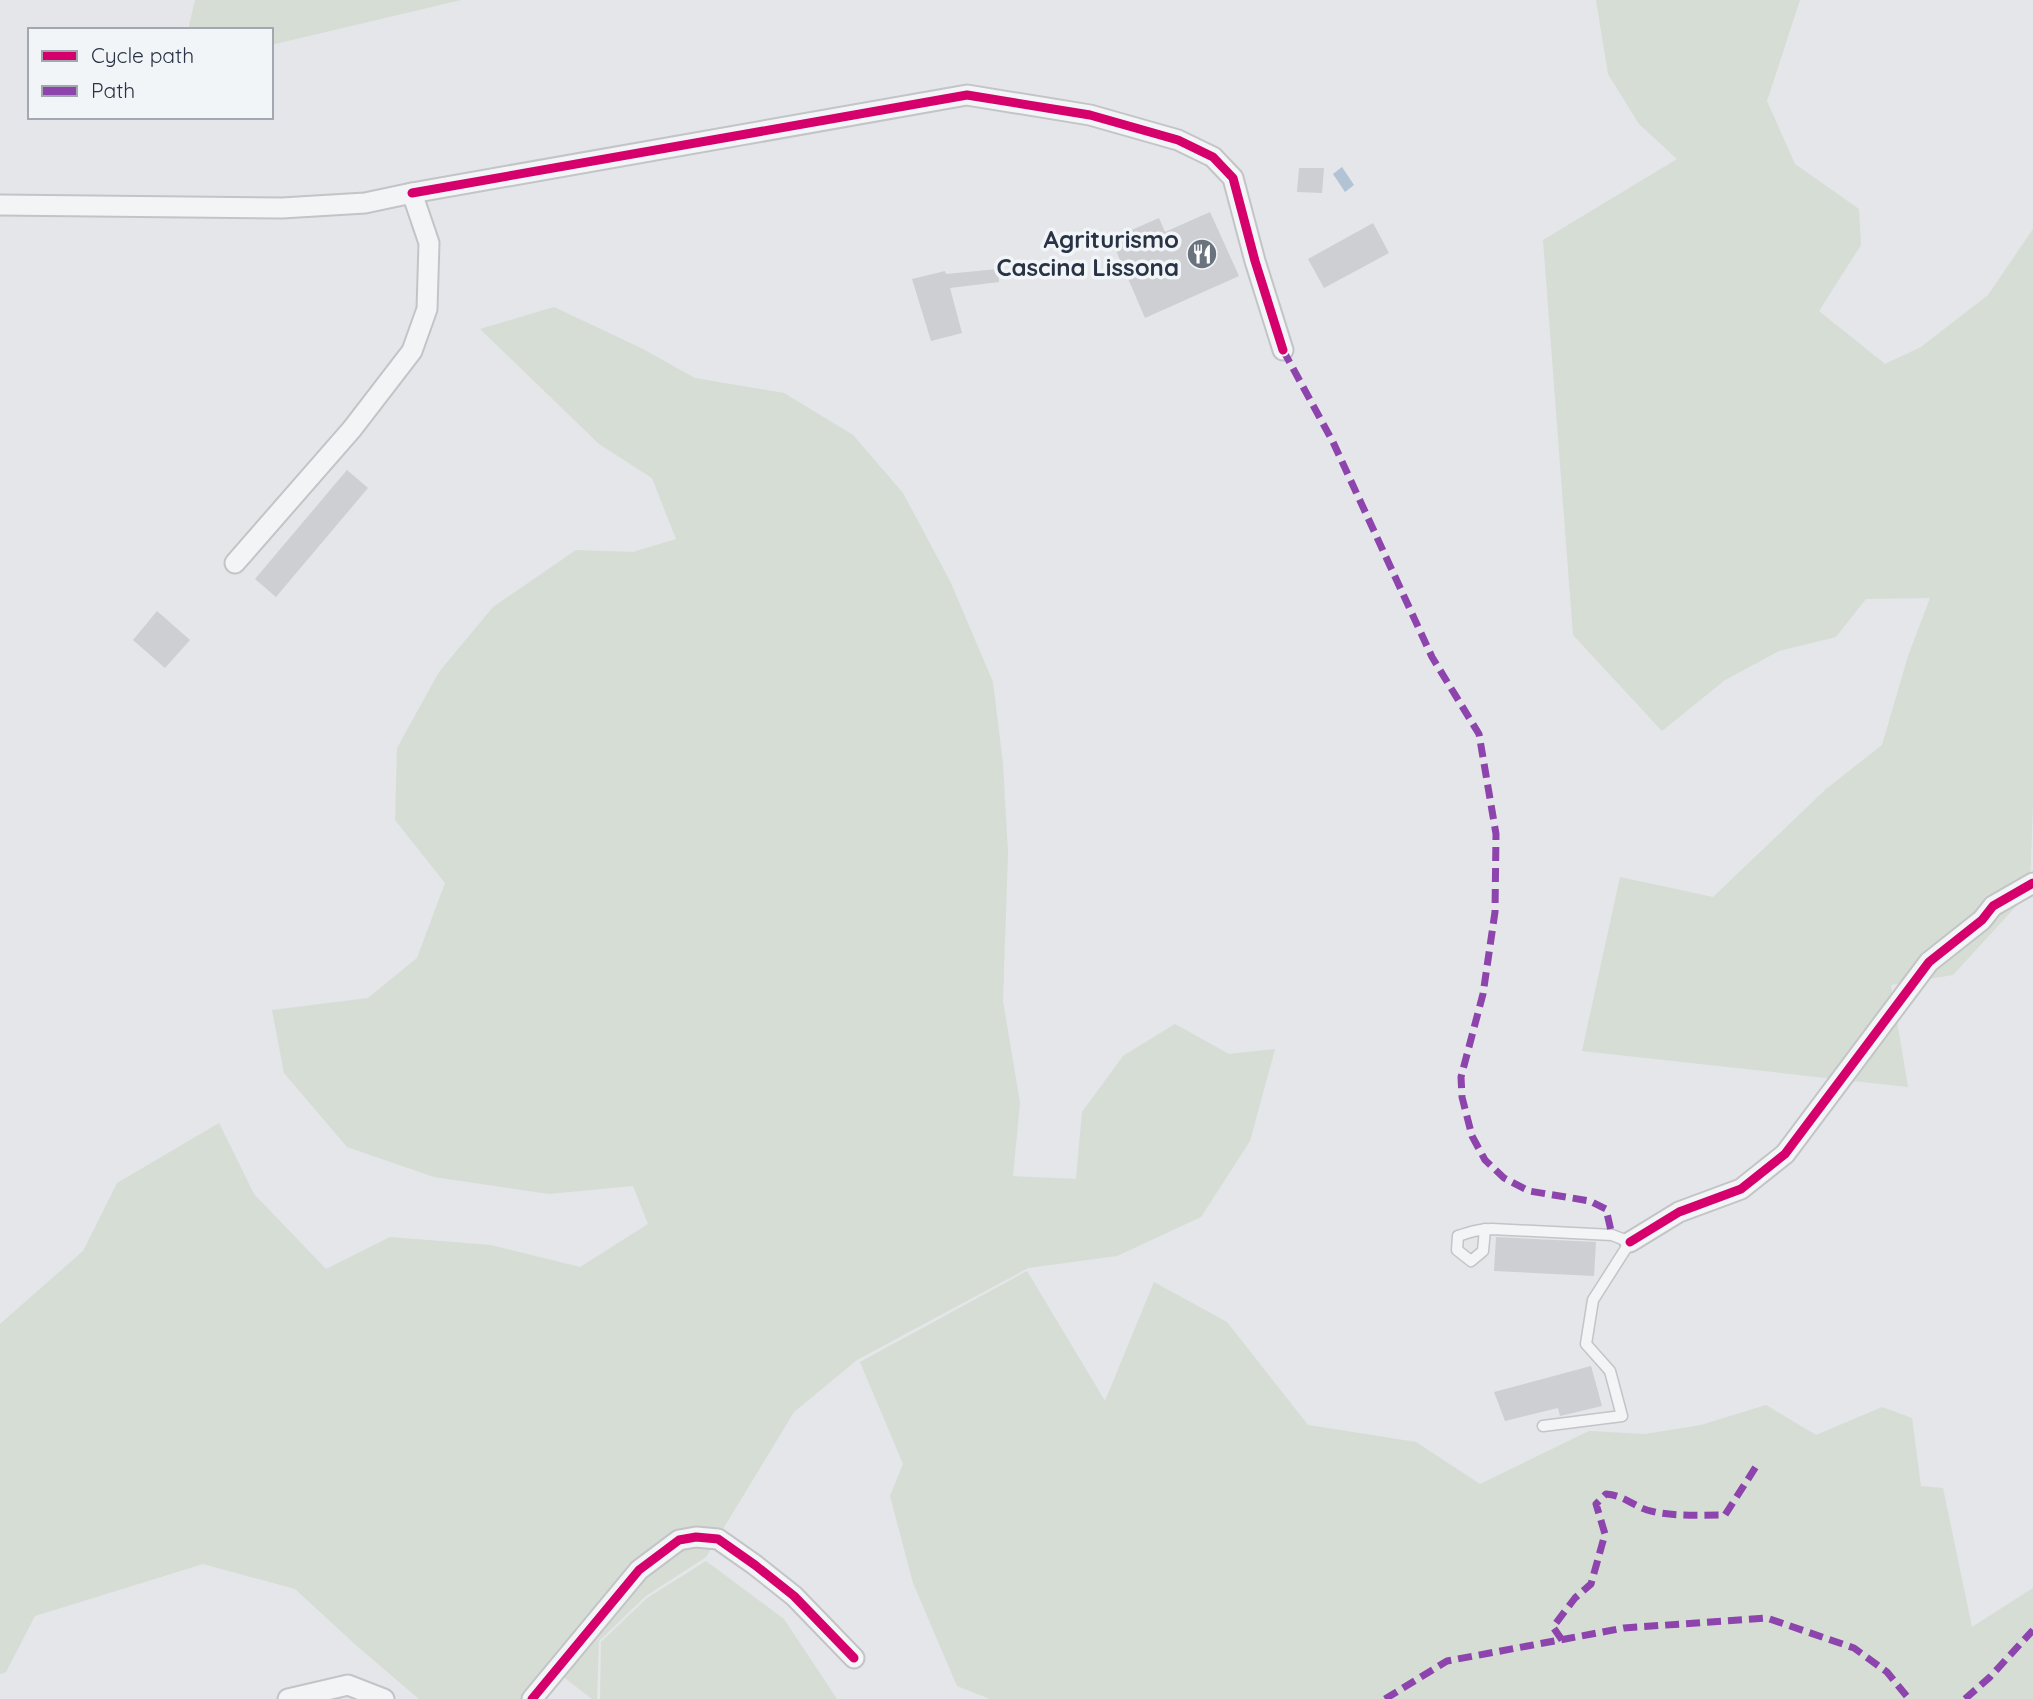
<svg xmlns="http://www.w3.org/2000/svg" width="2033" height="1699" viewBox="0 0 2033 1699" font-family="Quicksand,sans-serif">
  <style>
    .green { fill: #d5ddd4 }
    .water { fill: #b2c3d5 }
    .building { fill: #cdcfd2 }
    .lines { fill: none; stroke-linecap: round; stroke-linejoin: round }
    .service-casing { stroke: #c2c4c7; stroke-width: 13 }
    .minor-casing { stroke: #c2c4c7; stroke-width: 23 }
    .service { stroke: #f3f4f6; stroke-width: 10 }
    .minor { stroke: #f3f4f6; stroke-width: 19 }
    .quiet { stroke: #8e44ad; stroke-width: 7; stroke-dasharray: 14 7; stroke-linecap: butt }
    .cycleway-casing { stroke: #f2f5f8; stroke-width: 13 }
    .cycleway { stroke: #d6006c; stroke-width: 9 }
    .labels { text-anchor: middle; stroke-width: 7; stroke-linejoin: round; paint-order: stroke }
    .poi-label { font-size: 24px; font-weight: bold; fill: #293345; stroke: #f2f5f8; text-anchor: end }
  </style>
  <rect width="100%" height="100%" fill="#e4e6e9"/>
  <g class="green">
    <polygon points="195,0 461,0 271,45 271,30 188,30"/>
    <polygon points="1596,0 1800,0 1767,101 1795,164 1859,209 1861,245 1819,311 1885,364 1921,347 1988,295 2033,229 2033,801 2030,891 1953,975 1891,985 1908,1087 1582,1051 1620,877 1713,897 1826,789 1882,745 1908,656 1930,598 1866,599 1836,637 1779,651 1725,680 1662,731 1573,635 1543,240 1677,159 1639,124 1608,74"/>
    <polygon points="554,307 641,348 695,378 784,393 853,435 903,493 950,581 993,682 1003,764 1008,853 1003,1001 1020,1103 1013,1176 1076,1179 1082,1112 1123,1056 1175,1024 1229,1054 1275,1049 1250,1141 1201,1217 1117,1256 1028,1268 857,1360 794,1412 706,1557 646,1596 599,1641 597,1699 592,1699 562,1676 543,1699 419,1699 358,1647 295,1589 203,1564 35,1616 6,1672 0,1674 0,1324 83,1251 117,1183 219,1123 254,1194 326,1269 390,1237 491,1245 580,1267 648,1224 633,1186 549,1194 434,1177 347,1147 284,1073 272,1010 368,998 417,958 445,883 395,820 397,748 439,672 493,607 576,550 633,552 676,539 652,478 599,444 480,329"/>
    <polygon points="1027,1271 1105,1401 1154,1282 1227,1322 1308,1425 1416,1442 1480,1484 1589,1431 1645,1434 1701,1425 1766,1405 1816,1435 1882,1407 1912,1418 1921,1486 1943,1488 1972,1627 2033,1588 2033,1699 990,1699 957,1686 913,1583 890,1496 903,1464 860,1362"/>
    <polygon points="706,1561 784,1619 837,1699 600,1699 601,1642 647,1598"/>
  </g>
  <polygon class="water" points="1342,167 1354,185 1345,192 1333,174"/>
  <g class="building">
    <polygon points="1299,168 1324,168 1322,193 1297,192"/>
    <polygon points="1210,212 1239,276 1145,318 1111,239 1159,218 1165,232"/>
    <polygon points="1373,223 1389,253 1324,288 1308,259"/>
    <polygon points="998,269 999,282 950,288 962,333 931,341 912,279 945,271 946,274"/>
    <polygon points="347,470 368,488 276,597 255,579"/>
    <polygon points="157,611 190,640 165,668 133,640"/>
    <polygon points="1496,1237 1596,1242 1594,1276 1494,1271"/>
    <polygon points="1591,1366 1602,1406 1560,1416 1558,1408 1505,1421 1494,1392"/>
  </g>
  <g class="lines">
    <g class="service-casing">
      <path id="service" d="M1485 1229 1483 1251 1471 1261 1457 1250 1458 1236C1470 1232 1479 1229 1492 1229L1612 1235 1630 1242 1593 1300 1586 1344 1610 1371 1622 1416 1543 1426"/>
    </g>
    <g class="minor-casing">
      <g id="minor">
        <polyline points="412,193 967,95 1090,115 1178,140 1213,157 1233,178 1255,261 1283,350"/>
        <polyline points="0,205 282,208 365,203 412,193 429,243 427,309 412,351 352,429 235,563"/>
        <polyline points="1630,1242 1679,1212 1741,1189 1785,1154 1929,962 1982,920 1993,906 2033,883"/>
        <polyline points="288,1699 348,1685 384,1699"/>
        <polyline points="532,1699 639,1570 679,1540 696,1537 718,1539 755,1565 794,1596 854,1658"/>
      </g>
    </g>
    <use href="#service" class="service"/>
    <use href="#minor" class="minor"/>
    <g class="quiet">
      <polyline points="1283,350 1333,442 1432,657 1479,734 1496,834 1495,912 1483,994 1461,1077 1462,1097 1472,1136 1485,1160 1504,1178 1529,1191 1590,1201 1606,1209 1612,1235"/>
      <path d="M1562 1640 1553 1627 1575 1598 1591 1584 1605 1534 1596 1504 1606 1494C1623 1495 1632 1505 1647 1510 1671 1517 1700 1515 1725 1515L1757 1465"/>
      <polyline points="1385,1699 1447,1661 1624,1628 1767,1618 1854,1648 1887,1672 1909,1699"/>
      <polyline points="1965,1699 1990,1677 2033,1630"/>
    </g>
    <g class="cycleway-casing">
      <g id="cycleway">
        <polyline points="412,193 967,95 1090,115 1178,140 1213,157 1233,178 1255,261 1283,350"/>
        <polyline points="1630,1242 1679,1212 1741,1189 1785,1154 1929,962 1982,920 1993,906 2033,883"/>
        <polyline points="532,1699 639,1570 679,1540 696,1537 718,1539 755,1565 794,1596 854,1658"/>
      </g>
    </g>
    <use href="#cycleway" class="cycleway"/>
  </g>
  <defs>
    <g id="restaurant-disc" transform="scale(1.575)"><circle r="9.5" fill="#6a727e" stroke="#f2f5f8"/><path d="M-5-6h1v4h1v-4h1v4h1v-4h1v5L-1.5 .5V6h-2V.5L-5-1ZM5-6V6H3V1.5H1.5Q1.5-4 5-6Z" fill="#fff"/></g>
  </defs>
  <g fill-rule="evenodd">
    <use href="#restaurant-disc" x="1202" y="254"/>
  </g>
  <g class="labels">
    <g class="poi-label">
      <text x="1179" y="248">Agriturismo<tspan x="1179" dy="28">Cascina Lissona</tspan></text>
    </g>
  </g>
  <rect x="28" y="28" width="245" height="91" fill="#f2f5f8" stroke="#a2a7b0" stroke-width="2"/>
  <rect x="42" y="51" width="35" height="10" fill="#d6006c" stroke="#a2a7b0" stroke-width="2"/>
  <text x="91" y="63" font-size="21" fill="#293345">Cycle path</text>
  <rect x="42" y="86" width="35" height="10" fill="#8e44ad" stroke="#a2a7b0" stroke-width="2"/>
  <text x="91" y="98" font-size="21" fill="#293345">Path</text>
</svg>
